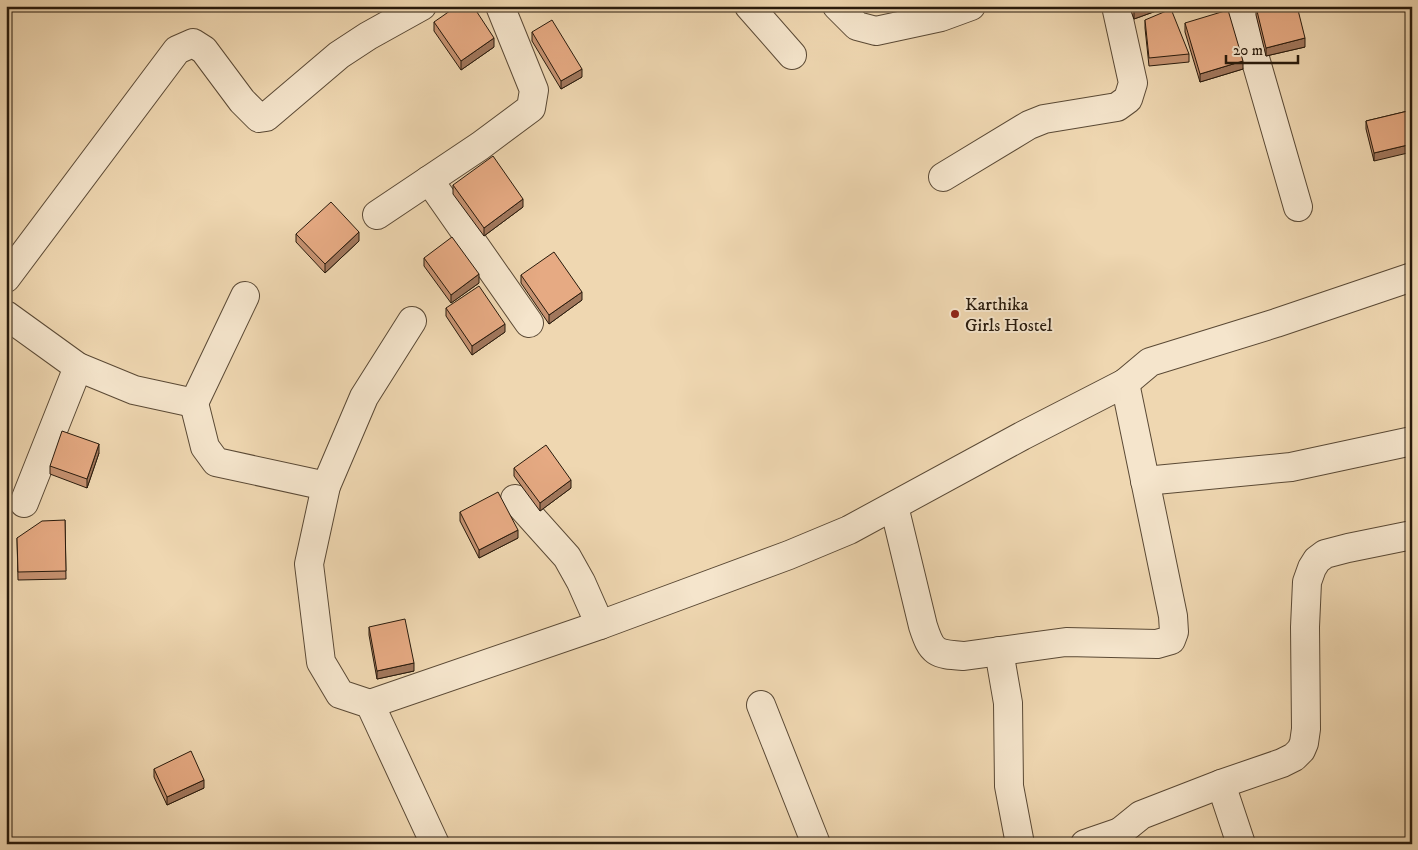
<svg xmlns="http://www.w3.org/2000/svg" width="1418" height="850" viewBox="0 0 1418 850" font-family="'IM FELL DW Pica',serif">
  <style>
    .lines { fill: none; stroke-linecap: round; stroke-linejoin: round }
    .minor-casing { stroke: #5a4935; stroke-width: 30 }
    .minor { stroke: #f5e5cc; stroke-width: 28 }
    .wall { fill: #c69271; stroke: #281a0c }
    .shaded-wall { fill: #a1775c; stroke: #281a0c }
    .building { fill: #e6aa83; stroke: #281a0c }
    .poi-dot { fill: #8f2418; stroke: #f5e5cc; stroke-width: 2 }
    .labels { text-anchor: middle; stroke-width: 4; stroke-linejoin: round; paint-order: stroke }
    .poi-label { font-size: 18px; fill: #281a0c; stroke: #f5e5cc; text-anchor: start }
  </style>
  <rect width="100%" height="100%" fill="#efd7b1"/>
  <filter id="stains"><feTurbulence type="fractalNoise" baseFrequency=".004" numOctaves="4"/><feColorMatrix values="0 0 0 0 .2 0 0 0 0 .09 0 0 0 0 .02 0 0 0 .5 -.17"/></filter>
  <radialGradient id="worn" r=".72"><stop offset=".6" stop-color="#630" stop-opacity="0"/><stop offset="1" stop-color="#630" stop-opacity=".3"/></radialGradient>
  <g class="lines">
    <g class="minor-casing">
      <g id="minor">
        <polyline points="749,6 792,55"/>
        <polyline points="837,6 857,26 876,31 941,17 971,6"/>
        <polyline points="1240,6 1298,207"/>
        <polyline points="943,177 1029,125 1044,119 1117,107 1128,99 1133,83 1116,6"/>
        <polyline points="429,180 529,323"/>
        <polyline points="377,215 480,146 531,108 534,90 500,6"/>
        <polyline points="6,278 177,50 193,43 204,50 242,101 259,118 266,117 339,55 368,36 422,6"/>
        <polyline points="6,315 78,367 134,390 194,403 245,296"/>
        <polyline points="412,321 364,397 326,486 309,564 321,662 340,694 370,704 435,844"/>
        <polyline points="194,403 205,447 216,462 326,486"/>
        <polyline points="1145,481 1291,467 1412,441"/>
        <polyline points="515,499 567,557 581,582 600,625"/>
        <polyline points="24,503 78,367"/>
        <path d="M894 506 923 626C932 654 936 654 964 656L1066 642 1157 644 1171 640 1174 632 1173 616 1125 383"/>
        <polyline points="999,651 1008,703 1009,786 1020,844"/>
        <polyline points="370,704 600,625 789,555 849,530 1022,436 1125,383 1150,362 1276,323 1412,277"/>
        <polyline points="761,705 816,844"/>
        <polyline points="1221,784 1241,844"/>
        <polyline points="1085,844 1120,832"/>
        <polyline points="1122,844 1120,832 1141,815 1221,784 1282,763 1294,757 1301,750 1304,743 1306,729 1305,627 1307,582 1312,568 1317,560 1325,554 1348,548 1412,535"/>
      </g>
    </g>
    <use href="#minor" class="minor"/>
  </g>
  <g class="wall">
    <polygon points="1129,6 1170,6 1134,19"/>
    <polygon points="1256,7 1305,47 1266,56 1256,15"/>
    <polygon points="1145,20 1189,54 1189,62 1149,66 1145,28"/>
    <polygon points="434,22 494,47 461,70 434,31"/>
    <polygon points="1185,23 1243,69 1200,82 1185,32"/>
    <polygon points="532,32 582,77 561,89 532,41"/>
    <polygon points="1412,110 1374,161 1366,129 1366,121"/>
    <polygon points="453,185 523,207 484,236 453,194"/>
    <polygon points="296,234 359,241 325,273 296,242"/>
    <polygon points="424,258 479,283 451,303 424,266"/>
    <polygon points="521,275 582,300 549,324 521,283"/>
    <polygon points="446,308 505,332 472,355 446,316"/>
    <polygon points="99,453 87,488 50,474 50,466"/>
    <polygon points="514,468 571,488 540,511 514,476"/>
    <polygon points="460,512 518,538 479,558 460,521"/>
    <polygon points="65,520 66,579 18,580 17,538"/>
    <polygon points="369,627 414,671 377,679 369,635"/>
    <polygon points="154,769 204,788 167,805 154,777"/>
  </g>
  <g class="shaded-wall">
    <polygon points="1147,6 1170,6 1134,19 1134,11"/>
    <polygon points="494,38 494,47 461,70 461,61"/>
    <polygon points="1305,38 1305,47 1266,56 1266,48"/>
    <polygon points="1243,61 1243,69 1200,82 1200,74"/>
    <polygon points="582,69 582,77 561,89 561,81"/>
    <polygon points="1412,144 1412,152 1374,161 1374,153"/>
    <polygon points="523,199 523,207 484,236 484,228"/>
    <polygon points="359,232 359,241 325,273 325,264"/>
    <polygon points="479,274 479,283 451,303 451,295"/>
    <polygon points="582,292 582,300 549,324 549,315"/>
    <polygon points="505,324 505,332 472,355 472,346"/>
    <polygon points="99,444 99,453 87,488 87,479"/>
    <polygon points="571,480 571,488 540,511 540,503"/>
    <polygon points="518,530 518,538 479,558 479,550"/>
    <polygon points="414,663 414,671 377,679 377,671"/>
    <polygon points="204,780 204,788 167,805 167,797"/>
  </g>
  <g class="building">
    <polygon points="457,6 473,6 494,38 461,61 434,22"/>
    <polygon points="1132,6 1147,6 1134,11"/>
    <polygon points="1258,6 1297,6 1305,38 1266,48 1256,7"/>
    <polygon points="1171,9 1189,54 1149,58 1145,20"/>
    <polygon points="1228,10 1243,61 1200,74 1185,23"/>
    <polygon points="552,20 582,69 561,81 532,32"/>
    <polygon points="1412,110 1412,144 1374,153 1366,121"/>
    <polygon points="493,156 523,199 484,228 453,185"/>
    <polygon points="331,202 359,232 325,264 296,234"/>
    <polygon points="452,237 479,274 451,295 424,258"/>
    <polygon points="554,252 582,292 549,315 521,275"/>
    <polygon points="479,286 505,324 472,346 446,308"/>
    <polygon points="62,431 99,444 87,479 50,466"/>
    <polygon points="546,445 571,480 540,503 514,468"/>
    <polygon points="498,492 518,530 479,550 460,512"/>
    <polygon points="65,520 66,571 18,572 17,538 42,521"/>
    <polygon points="405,619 414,663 377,671 369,627"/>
    <polygon points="191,751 204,780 167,797 154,769"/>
  </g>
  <circle class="poi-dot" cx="955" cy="314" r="5"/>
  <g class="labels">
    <g class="poi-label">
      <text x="965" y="310">Karthika<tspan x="965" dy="21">Girls Hostel</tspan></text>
    </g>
  </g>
  <rect width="1418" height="850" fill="none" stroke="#efd7b1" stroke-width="25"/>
  <rect x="8" y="8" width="1403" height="835" fill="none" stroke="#281a0c" stroke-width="2.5"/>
  <rect x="12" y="12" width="1393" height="825" fill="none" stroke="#281a0c"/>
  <path d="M1226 55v8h72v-8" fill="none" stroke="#281a0c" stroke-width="2.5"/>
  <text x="1233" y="55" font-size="15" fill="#281a0c" stroke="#f5e5cc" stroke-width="4" paint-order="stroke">20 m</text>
  <rect width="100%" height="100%" filter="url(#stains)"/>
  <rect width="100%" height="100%" fill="url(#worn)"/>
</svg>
